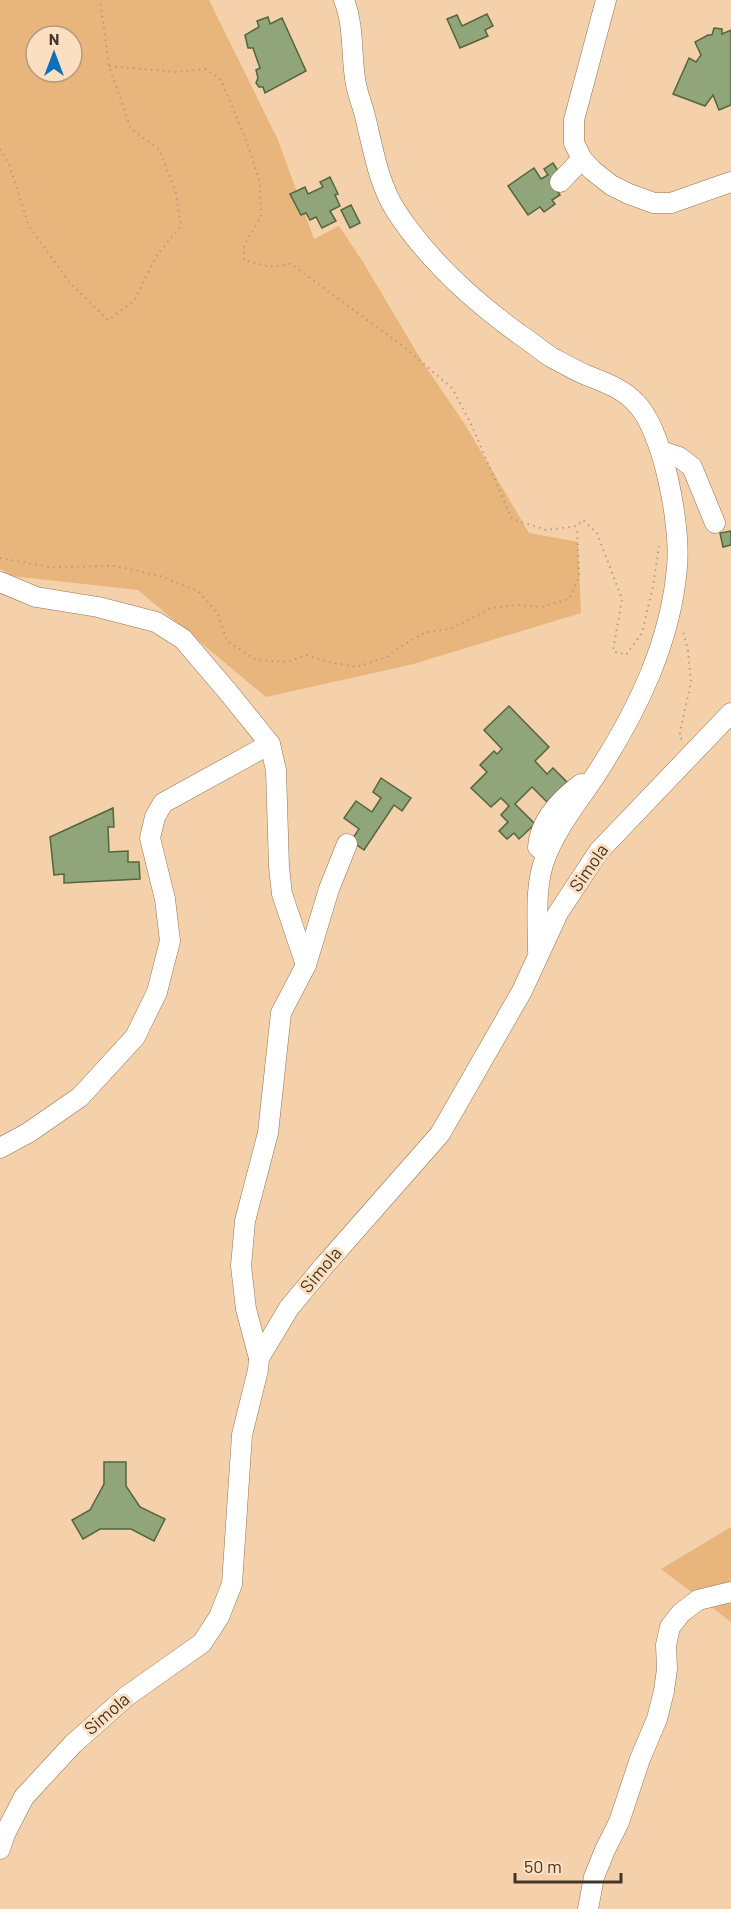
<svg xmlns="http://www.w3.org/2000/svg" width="731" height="1909" viewBox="0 0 731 1909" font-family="Barlow,sans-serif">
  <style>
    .green { fill: #e8b57c; fill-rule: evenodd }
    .building { fill: #91a57b; stroke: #53653e; stroke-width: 1.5 }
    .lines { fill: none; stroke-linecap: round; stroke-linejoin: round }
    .minor-casing { stroke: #937451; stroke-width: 21 }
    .path { stroke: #b69b7d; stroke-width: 2; stroke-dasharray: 1.5 4.5; stroke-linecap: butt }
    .minor { stroke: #fff; stroke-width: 20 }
    .labels { text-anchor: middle; stroke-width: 6; stroke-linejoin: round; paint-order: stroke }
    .street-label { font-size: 18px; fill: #443627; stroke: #fcdfc1 }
  </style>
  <rect width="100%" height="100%" fill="#f4d1ab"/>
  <g class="green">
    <path d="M0 0H209L278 140 314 239 339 226 363 262 423 363 464 423 529 533 578 542 581 613 410 665 266 697 138 590 11 576 0 569ZM36 36H72V72H36Z"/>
    <polygon points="731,1527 731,1622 661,1569"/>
  </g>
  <g class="building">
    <polygon points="487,14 493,26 485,30 488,36 460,48 447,19 457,15 462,26"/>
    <polygon points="268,17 270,24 282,18 306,71 265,93 263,87 259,87 256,83 258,78 256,70 260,68 253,48 248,48 245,35 259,27 257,21"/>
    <polygon points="714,28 722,29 722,34 731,30 731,105 719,110 713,95 705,106 673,94 689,58 696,62 701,55 695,42 708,35 712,35"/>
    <polygon points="553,163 560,174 551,181 560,195 552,200 555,204 544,212 540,207 528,215 508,186 534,168 541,179 548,175 544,169"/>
    <polygon points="330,177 338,194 335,195 340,206 330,211 336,221 322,228 316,217 310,220 306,213 301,215 290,194 305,187 308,194 323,187 320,182"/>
    <polygon points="351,205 360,223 350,228 341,210"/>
    <polygon points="731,531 731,545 723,547 720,533"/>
    <polygon points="509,706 549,747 535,761 547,774 553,768 567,782 547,802 532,787 515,804 535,824 519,839 514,833 507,839 499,831 508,822 501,815 509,806 501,798 491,807 471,788 487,772 480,765 494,751 497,754 502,749 484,730"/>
    <polygon points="381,778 411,798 402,811 394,805 364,850 351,841 359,829 344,818 356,801 372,812 381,798 373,792"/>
    <polygon points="113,808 114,827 108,827 109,852 128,851 128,862 139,862 140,879 64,883 64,874 54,875 50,837"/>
    <polygon points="104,1462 126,1462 126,1486 140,1507 165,1519 154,1541 131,1529 100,1529 83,1539 72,1520 90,1510 104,1484"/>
  </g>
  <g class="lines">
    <g class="minor-casing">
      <g id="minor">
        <path d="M344 0C354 25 351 52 355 78 356 91 362 103 365 116 373 148 378 183 396 211 428 260 472 300 519 334 530 341 540 350 551 357 562 363 574 370 586 375 603 382 622 388 635 402 664 430 681 528 677 567 671 641 638 709 599 770 581 798 558 825 546 856 534 885 538 920 538 951"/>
        <polyline points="606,0 574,120 574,143 582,159 592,170 611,185 629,194 654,203 671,203 731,182"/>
        <polyline points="560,182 582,159"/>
        <polyline points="661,451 679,457 692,467 715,523"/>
        <polyline points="0,582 36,597 98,607 156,622 183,639 228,692 270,744 276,770 279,867 282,894 306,965"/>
        <path d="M546 854 538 847C540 820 561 799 581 784"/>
        <polyline points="0,1148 28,1133 80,1097 135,1037 157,992 170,941 165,899 150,838 155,817 163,803 270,744"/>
        <polyline points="259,1358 246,1309 241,1266 245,1221 268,1133 281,1013 306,965 329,889 347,844"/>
        <polyline points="0,1849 5,1834 24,1797 73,1744 127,1696 202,1643 219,1617 232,1584 242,1435 258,1370 259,1358 289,1308 323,1267 440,1134 522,991 558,913 599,851 731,713"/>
        <polyline points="588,1909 594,1877 605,1850 619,1822 640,1759 657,1719 664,1691 667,1669 666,1645 670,1627 681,1613 698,1600 731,1592"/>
      </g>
    </g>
    <g class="path">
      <polyline points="109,66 176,72 206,69 221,80 246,140 260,182 261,217 244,245 244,260 270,267 291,264 404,347 452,388 471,424 512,519 546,530 577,526 583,520 597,533 622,599 613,651 626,655 642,633 653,586 659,546"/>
      <polyline points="0,149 9,164 29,226 69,282 108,320 134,301 157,255 181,226 176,193 159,149 131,129 109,66 100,0"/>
      <polyline points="0,558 49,567 115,566 160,576 198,591 218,614 227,641 256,660 288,662 305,655 329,662 356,667 387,657 395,650 424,633 453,628 491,608 518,605 541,607 569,599 579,577 577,527"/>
      <polyline points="682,739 680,738 680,732 691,682 688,651 683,631"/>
    </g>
    <use href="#minor" class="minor"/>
  </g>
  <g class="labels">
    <g class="street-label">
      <text transform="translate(589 868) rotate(-55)" y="6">Simola</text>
      <text transform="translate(321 1270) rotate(-50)" y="6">Simola</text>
      <text transform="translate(107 1714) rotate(-41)" y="6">Simola</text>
    </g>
  </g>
  <g transform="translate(54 54)"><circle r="28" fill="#fcdfc1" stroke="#b29b83" stroke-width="1.5"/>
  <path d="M0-4.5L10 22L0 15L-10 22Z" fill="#0971bc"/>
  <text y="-9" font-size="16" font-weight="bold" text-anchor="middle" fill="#443627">N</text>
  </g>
  <path d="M515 1873v9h106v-9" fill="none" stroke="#443627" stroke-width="3"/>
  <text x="524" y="1873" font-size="18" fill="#443627" stroke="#fcdfc1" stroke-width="4.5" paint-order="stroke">50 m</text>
</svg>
